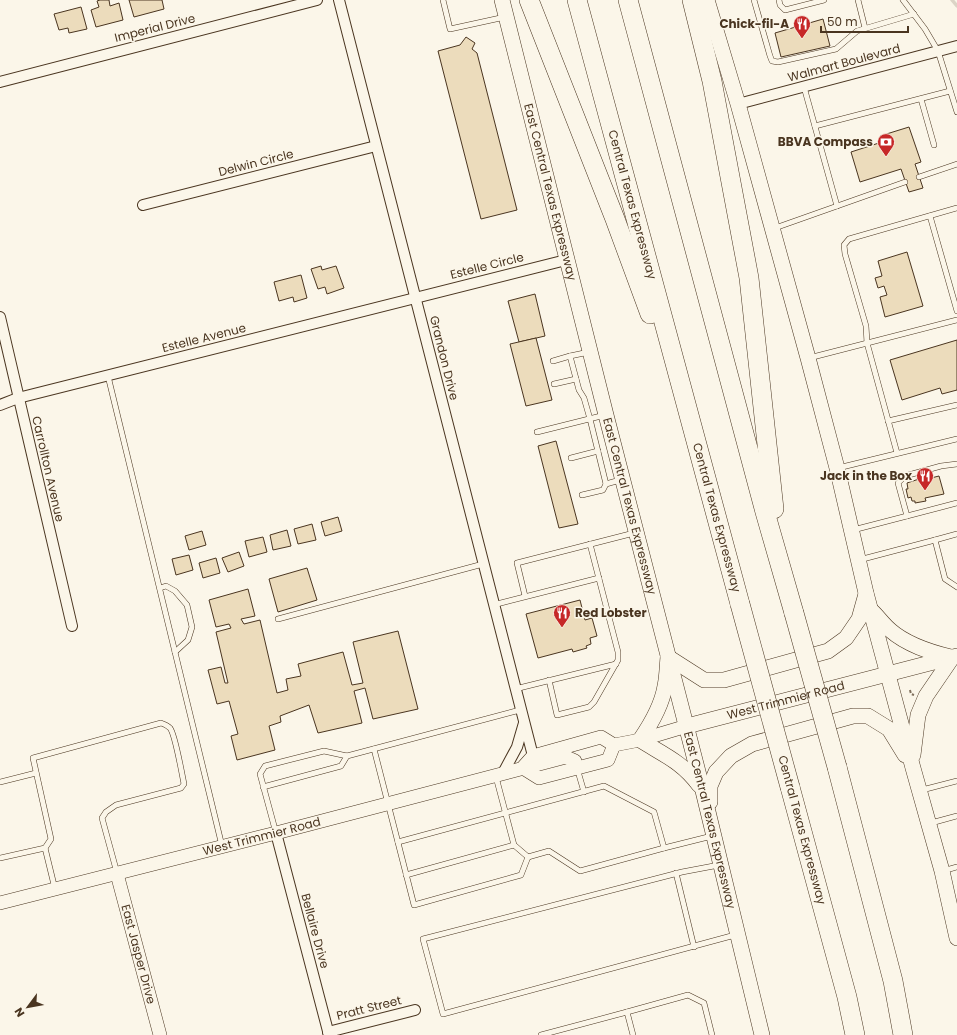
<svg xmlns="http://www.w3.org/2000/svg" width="957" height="1035" viewBox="0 0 957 1035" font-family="Poppins,sans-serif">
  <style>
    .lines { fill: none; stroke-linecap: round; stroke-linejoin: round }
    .stream { stroke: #dcd4c6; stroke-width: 3.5 }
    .building { fill: #ecdcbc; stroke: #4a3520 }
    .service-casing { stroke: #4a3520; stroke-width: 6 }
    .minor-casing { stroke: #4a3520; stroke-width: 12 }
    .tertiary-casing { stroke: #4a3520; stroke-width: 14 }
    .secondary-casing { stroke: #4a3520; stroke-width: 16 }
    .motorway-casing { stroke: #4a3520; stroke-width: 20 }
    .path { stroke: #7f6f5c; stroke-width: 2; stroke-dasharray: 3 2; stroke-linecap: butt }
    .service { stroke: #fbf6e9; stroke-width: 5 }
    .minor { stroke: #fbf6e9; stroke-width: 10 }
    .tertiary { stroke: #fbf6e9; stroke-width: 13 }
    .secondary { stroke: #fbf6e9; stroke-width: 15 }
    .motorway { stroke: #fbf6e9; stroke-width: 19 }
    .motorway-bridge-casing { stroke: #4a3520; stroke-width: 20; stroke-linecap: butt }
    .motorway-bridge { stroke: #fbf6e9; stroke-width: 19 }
    .labels { text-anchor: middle; stroke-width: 3; stroke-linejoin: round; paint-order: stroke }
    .poi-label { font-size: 12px; font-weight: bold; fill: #4a3520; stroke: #fbf6e9; text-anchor: end }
    .street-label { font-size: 12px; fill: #4a3520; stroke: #fbf6e9 }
  </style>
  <rect width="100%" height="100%" fill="#fbf6e9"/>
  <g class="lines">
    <polyline class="stream" points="952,0 957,6"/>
  </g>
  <g class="building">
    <polygon points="100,0 109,0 110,6 119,3 123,20 96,27 91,10 99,7 97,1"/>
    <polygon points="129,0 162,0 164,9 134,17"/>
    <polygon points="81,7 87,29 69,33 68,28 59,30 54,14"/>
    <polygon points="823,19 830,46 781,57 775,33"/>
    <polygon points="466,37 475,43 472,49 477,53 517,210 481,219 438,51 460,45"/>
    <polygon points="909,127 921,162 915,164 923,188 909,192 901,169 860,182 851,152 882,142 880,136"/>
    <polygon points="907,252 923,306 885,317 880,297 887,295 884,286 878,288 875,278 882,276 878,261"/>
    <polygon points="321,266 322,270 336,266 344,288 327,294 325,287 318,289 311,269"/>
    <polygon points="301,275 307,298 294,302 293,297 279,301 274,282"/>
    <polygon points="535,294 545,336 519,342 508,301"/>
    <polygon points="536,338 552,400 526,406 510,344"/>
    <polygon points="957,340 957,390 942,394 940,388 902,400 890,360"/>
    <polygon points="556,441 578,524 559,528 538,446"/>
    <polygon points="939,476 944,494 925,498 926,501 915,503 915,501 912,501 911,497 908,498 906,489 908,489 907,483 922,478 923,480"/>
    <polygon points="338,517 342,531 325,536 321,522"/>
    <polygon points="312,524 316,540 298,544 294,529"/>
    <polygon points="287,530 291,546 273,550 270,535"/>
    <polygon points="202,531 206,545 189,550 185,536"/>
    <polygon points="263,537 267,552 249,557 245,541"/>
    <polygon points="239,552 244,566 228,572 222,558"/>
    <polygon points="189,555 193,570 176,575 172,559"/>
    <polygon points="216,558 220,573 203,578 199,563"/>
    <polygon points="307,568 317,600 278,612 269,579"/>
    <polygon points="248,589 255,616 241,619 244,624 260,620 277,693 288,690 286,679 301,676 298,664 343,652 352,685 363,683 353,642 398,631 418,709 373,719 365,688 354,691 362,723 318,733 309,705 280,716 281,722 269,726 275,750 237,760 231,736 238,734 229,701 217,704 208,670 221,667 225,683 228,683 216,632 231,628 229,624 216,627 209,600"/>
    <polygon points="580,600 585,620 592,618 597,636 590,638 591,644 586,646 587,648 573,652 572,649 538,658 526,614"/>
  </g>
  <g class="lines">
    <g class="service-casing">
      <g id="service">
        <polyline points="443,0 450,29 505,17"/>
        <polyline points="754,0 770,56 772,61 778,62 836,49 857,31 914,14"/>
        <polyline points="779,0 780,5 785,10 824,0"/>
        <polyline points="858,0 865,28"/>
        <polyline points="903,0 925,29 938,51 957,112"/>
        <polyline points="804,87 837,206"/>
        <polyline points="921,99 934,145"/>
        <polyline points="815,126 950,91"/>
        <polyline points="919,177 957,164"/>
        <polyline points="930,216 957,311"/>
        <polyline points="775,228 905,182"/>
        <polyline points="809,358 957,320"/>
        <polyline points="553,361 570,356"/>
        <polyline points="108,376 222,846"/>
        <polyline points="554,384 576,379"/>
        <polyline points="888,421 957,405"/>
        <polyline points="537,432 605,415"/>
        <polyline points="897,453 867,343 866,326 845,254 844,245 849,239 957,208"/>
        <polyline points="571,458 598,451"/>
        <polyline points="838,468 957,439"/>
        <polyline points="606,484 620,480"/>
        <polyline points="582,495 603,490 606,484 590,419 584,398 579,390 570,356 589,352"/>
        <polyline points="907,516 898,483 905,476 941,466 957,464"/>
        <polyline points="853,530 957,503"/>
        <polyline points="935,540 957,534"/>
        <polyline points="859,560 935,540 945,579 957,587"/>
        <polyline points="160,588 166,586 175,591 187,605 192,627 188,640 175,652"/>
        <polyline points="525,596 517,563 634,533"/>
        <polyline points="493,605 599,578"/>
        <polyline points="278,619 483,564"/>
        <polyline points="549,680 557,715 589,707 594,702 618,660 618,652 590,544"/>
        <polyline points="515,689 616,664"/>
        <polyline points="374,749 414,905 521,875 528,857"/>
        <polyline points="577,768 584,792"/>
        <polyline points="496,777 514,845 528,857"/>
        <polyline points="0,782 36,773"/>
        <polyline points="263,787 341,766 347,756"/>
        <polyline points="922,790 957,781"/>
        <polyline points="931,823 957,816"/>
        <polyline points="276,833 260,774 265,766 324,751 347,756 520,710"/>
        <polyline points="398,842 604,786 654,812 664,848"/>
        <path d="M45 848 51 839 33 758 161 723C164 724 168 726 170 728 175 734 182 774 184 784L181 788 116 805 106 812 102 818 117 873"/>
        <polyline points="528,857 549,851 580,871 664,848 712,836"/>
        <polyline points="0,858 45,848 55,889"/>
        <polyline points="719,865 682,872 423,939 443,1014 735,935"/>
        <polyline points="943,871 957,867"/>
        <polyline points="676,873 694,947"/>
        <polyline points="406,875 514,845"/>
        <polyline points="627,1012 688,995 704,1003 712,1035"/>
        <polyline points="541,1035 627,1012 633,1035"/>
      </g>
    </g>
    <g class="minor-casing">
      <g id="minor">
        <polyline points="339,0 533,756"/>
        <polyline points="0,82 317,0"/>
        <polyline points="738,104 957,46"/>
        <polyline points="143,205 376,146"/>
        <polyline points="0,317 72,626"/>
        <polyline points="0,405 18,398 566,260"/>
        <polyline points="503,773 517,747 524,723"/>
        <polyline points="276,833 329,1035"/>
        <polyline points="328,1032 415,1010"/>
      </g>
    </g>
    <g class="tertiary-casing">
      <g id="tertiary">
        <polyline points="524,766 533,756 601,737 614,745 640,740 687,726"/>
        <polyline points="523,768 539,778 608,760 614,745"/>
        <path id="s1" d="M117 874 160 1035"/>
        <path id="s2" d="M0 903 276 833 566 757 575 761 577 768"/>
      </g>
    </g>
    <g class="secondary-casing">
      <g id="secondary">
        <path id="s3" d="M502 0 606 415 703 791 762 1035"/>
        <polyline points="707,0 738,104 808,358 837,468 866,593 913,768 942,871 957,938"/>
        <path d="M873 612C879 618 884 625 890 630 907 645 930 652 951 657"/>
        <path id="s4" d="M687 726 957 656"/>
        <polyline points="913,755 918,715 926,696 952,658"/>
        <path d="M699 785C682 762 664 755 640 740 651 724 662 705 665 686 667 677 667 667 668 657L704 680H724L828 651 846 638 859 619 866 594"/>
        <polyline points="710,802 710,786 716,772 731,756 752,744 853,716 868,716 889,729 905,755"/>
      </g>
    </g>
    <g class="motorway-casing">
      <g id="motorway">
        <polyline points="529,0 615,219 650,314"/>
        <path id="s5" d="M577 0 740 604"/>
        <polyline points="628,0 765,512 794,613"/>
        <polyline points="692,0 712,81 749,278 774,509"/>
        <polyline points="837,767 893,981 903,1035"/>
        <polyline points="790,787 847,997 855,1035"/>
      </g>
    </g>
    <polyline class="path" points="910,690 911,694 914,695"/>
    <use href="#service" class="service"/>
    <use href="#minor" class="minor"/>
    <use href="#tertiary" class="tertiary"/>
    <use href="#secondary" class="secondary"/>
    <use href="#motorway" class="motorway"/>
    <g class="motorway-bridge-casing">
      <g id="motorway-bridge">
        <polyline points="740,604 790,787"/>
        <polyline points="794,613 837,767"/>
      </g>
    </g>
    <use href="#motorway-bridge" class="motorway-bridge"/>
  </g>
  <defs>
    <g id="restaurant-pin" transform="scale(0.9)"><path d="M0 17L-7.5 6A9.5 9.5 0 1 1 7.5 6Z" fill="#c62828" stroke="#fbf6e9"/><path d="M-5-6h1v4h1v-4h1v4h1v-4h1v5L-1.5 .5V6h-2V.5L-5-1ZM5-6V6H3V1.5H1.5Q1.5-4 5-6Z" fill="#fff"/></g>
    <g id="bank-pin" transform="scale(0.9)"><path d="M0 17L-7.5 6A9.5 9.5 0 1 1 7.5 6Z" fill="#c62828" stroke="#fbf6e9"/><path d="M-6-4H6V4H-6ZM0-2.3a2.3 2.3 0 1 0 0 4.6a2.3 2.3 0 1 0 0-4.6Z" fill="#fff"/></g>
  </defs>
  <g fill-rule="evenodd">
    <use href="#restaurant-pin" x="802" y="24"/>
    <use href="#bank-pin" x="886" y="142"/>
    <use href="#restaurant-pin" x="925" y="476"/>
    <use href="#restaurant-pin" x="562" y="613"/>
  </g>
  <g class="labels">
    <g class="poi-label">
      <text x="789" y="28">Chick-fil-A</text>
      <text x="873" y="146">BBVA Compass</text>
      <text x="912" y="480">Jack in the Box</text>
      <text x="575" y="617" text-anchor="start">Red Lobster</text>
    </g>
    <g class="street-label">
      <text transform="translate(155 28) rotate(-14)" y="4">Imperial Drive</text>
      <text transform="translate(844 63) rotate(-15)" y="4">Walmart Boulevard</text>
      <text transform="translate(256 163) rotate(-14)" y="4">Delwin Circle</text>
      <text dy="4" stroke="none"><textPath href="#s3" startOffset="198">East Central Texas Expressway</textPath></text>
      <text dy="4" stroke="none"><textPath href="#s5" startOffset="212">Central Texas Expressway</textPath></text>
      <text transform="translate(487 266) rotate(-14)" y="4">Estelle Circle</text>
      <text transform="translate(204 338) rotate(-14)" y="4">Estelle Avenue</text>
      <text transform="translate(444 358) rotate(76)" y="4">Grandon Drive</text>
      <text transform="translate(48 469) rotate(77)" y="4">Carrollton Avenue</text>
      <text dy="4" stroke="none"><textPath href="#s3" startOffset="522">East Central Texas Expressway</textPath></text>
      <text dy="4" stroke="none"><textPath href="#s5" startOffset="536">Central Texas Expressway</textPath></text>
      <text dy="4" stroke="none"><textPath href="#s4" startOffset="102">West Trimmier Road</textPath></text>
      <text dy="4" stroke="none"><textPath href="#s3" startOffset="846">East Central Texas Expressway</textPath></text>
      <text transform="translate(802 830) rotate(75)" y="4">Central Texas Expressway</text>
      <text dy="4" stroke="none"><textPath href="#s2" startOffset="270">West Trimmier Road</textPath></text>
      <text transform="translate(315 931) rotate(75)" y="4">Bellaire Drive</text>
      <text dy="4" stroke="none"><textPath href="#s1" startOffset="83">East Jasper Drive</textPath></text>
      <text transform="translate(369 1008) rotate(-14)" y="4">Pratt Street</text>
    </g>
  </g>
  <g transform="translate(28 1007) rotate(238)" stroke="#fbf6e9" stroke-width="3" paint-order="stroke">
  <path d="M0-3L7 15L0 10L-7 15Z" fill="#4a3520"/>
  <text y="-6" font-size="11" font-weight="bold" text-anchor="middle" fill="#4a3520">N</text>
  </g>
  <path d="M821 26v6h87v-6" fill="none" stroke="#4a3520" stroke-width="2"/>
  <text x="827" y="26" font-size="12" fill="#4a3520" stroke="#fbf6e9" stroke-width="3" paint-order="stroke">50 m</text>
</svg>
